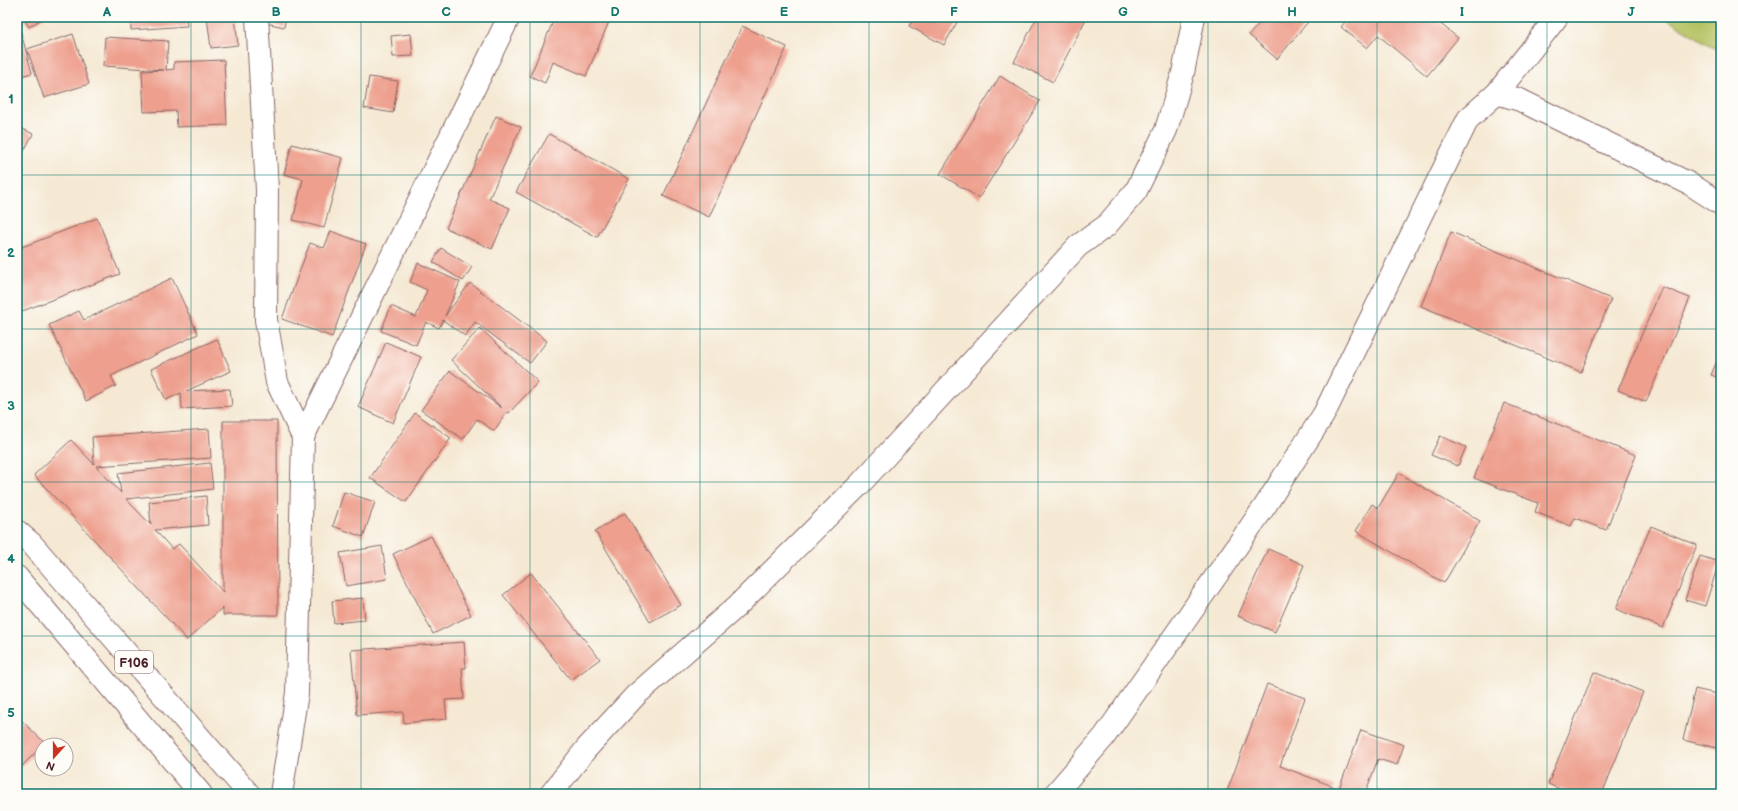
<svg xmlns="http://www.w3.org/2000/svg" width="1738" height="811" viewBox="0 0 1738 811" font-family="'Balsamiq Sans',sans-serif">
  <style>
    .green { fill: #b6c264; stroke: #807048 }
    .building { fill: #ee9f8d }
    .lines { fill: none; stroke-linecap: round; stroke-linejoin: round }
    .minor-casing { stroke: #866666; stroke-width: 24 }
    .primary-casing { stroke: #866666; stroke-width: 24 }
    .minor { stroke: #fff; stroke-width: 22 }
    .primary { stroke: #fff; stroke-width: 22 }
    .grid { fill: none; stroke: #0f766e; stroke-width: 1; stroke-opacity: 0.55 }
    .labels { text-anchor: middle; stroke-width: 3; stroke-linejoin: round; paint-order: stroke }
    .shield { fill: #fdfcf7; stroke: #806168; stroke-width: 1 }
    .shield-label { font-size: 13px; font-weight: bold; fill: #4a1f2b }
    .neatline { fill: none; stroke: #0f766e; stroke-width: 1.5 }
    .grid-label { font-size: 13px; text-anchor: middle; font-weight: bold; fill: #0f766e }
  </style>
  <rect width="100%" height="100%" fill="#fdfcf7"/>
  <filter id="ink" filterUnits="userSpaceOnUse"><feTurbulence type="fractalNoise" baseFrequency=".025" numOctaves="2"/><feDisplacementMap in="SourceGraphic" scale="8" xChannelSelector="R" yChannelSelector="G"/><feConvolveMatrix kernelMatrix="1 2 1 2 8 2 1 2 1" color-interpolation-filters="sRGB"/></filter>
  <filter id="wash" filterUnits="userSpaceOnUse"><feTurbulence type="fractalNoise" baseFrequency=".012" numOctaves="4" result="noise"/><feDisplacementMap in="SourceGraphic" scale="16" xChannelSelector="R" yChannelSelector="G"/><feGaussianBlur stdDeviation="0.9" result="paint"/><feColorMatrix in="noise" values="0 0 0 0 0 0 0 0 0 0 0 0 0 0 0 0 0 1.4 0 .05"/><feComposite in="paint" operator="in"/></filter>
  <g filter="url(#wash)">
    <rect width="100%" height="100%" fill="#f5e9d4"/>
    <polygon class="green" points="1663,17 1721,17 1721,52"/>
    <g id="blocks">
      <g class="building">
        <polygon points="23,17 45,17 29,27"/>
        <polygon points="130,17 186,17 187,26 131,30"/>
        <polygon points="207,17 235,17 238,45 211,48"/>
        <polygon points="267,17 286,17 284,27 266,23"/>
        <polygon points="555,17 611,17 586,76 553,62 545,83 530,76"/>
        <polygon points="915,17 960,17 944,45 909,26"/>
        <polygon points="1037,17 1087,17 1053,82 1014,62"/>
        <polygon points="1262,17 1312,17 1277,59 1249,35 1264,18"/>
        <polygon points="1349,17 1432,17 1458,38 1427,76 1378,35 1367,48 1341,27"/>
        <polygon points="742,26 787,47 709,217 663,196"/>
        <polygon points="20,29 32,73 17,77 17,30"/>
        <polygon points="73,34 89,84 44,98 27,49"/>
        <polygon points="411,34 413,56 393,57 391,36"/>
        <polygon points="105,37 168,41 166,70 174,69 174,62 224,60 227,125 177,127 176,111 144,112 142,71 164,70 103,66"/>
        <polygon points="1000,76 1040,101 979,198 940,174"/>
        <polygon points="369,77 398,81 393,113 364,108"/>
        <polygon points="496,116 521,127 489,199 510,208 492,249 446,228"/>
        <polygon points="17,126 33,134 17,164"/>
        <polygon points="549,134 629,179 597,237 516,192"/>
        <polygon points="292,144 343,158 324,228 293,220 303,179 284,174"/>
        <polygon points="97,218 120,274 17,313 17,249"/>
        <polygon points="331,231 366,244 332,337 282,319 310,243 324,248"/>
        <polygon points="1451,232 1611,299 1581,372 1421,306"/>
        <polygon points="441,248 472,267 463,281 433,262"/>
        <polygon points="418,263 460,282 445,316 470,283 547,341 530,363 475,322 465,336 443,320 439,328 426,322 416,345 381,331 391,306 416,317 427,290 410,282"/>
        <polygon points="172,278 198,334 111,376 116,386 86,401 49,325 79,311 84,320"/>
        <polygon points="1662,287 1690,298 1646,402 1618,390"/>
        <polygon points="480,328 538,382 509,413 507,412 494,431 477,419 463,439 421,410 450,371 502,408 451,360"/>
        <polygon points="217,339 231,371 186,391 230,389 232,406 182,409 181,393 166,400 151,369"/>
        <polygon points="386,342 421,357 393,423 358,407"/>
        <polygon points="1721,351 1721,379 1711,375"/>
        <polygon points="1504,403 1636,455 1606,530 1575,518 1571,526 1535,512 1538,503 1474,478"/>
        <polygon points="415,413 451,438 406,502 370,478"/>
        <polygon points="223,421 277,421 278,615 223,615 223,607 187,640 34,475 71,440 94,464 92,437 209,429 211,458 96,466 121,493 118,473 210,463 213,489 126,499 151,525 149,502 206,496 208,525 155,530 172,549 179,544 223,592"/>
        <polygon points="1440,436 1466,447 1458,466 1431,455"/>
        <polygon points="1399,473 1480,521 1444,583 1356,531 1372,504 1378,508"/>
        <polygon points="344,492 375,502 363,537 333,526"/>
        <polygon points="625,513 681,605 650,622 595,531"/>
        <polygon points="1651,526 1697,545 1663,628 1616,609"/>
        <polygon points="431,536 471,615 433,634 393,554"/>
        <polygon points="382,546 387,579 346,586 340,553"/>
        <polygon points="1268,549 1304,565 1275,632 1238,616"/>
        <polygon points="1700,556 1719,562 1705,606 1685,600"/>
        <polygon points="531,573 600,659 571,680 503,595"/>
        <polygon points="363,598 365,620 334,623 332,601"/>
        <polygon points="464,642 466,668 462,668 464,699 445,700 447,719 404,723 403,712 357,715 351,650"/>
        <polygon points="1594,672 1643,692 1602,794 1571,794 1548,784"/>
        <polygon points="1267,684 1305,698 1280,766 1335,787 1333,794 1226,794"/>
        <polygon points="1695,689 1721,695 1721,749 1683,740"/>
        <polygon points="17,716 45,743 17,771"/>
        <polygon points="1361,730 1404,745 1397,765 1378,759 1365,794 1337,794"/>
      </g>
    </g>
  </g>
  <g filter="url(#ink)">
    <use href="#blocks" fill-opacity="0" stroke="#866666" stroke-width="1"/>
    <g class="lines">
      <g class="minor-casing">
        <g id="minor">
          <polyline points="257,17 267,190 266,320 277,382 303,437"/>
          <polyline points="1497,93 1520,100 1690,184 1721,204"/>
          <polyline points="281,794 297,693 303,437 509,17"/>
          <polyline points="551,794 586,749 636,695 736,607 860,484 1078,246 1106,226 1136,191 1166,130 1183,73 1194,17"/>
          <polyline points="1055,794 1104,737 1265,506 1324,414 1468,119 1497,93 1557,17"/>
        </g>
      </g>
      <g class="primary-casing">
        <g id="primary">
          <polyline points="17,531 31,543 249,794"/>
          <polyline points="17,577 201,794"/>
        </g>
      </g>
      <use href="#minor" class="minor"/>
      <use href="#primary" class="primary"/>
    </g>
  </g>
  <path class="grid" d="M191 17V794M361 17V794M530 17V794M700 17V794M869 17V794M1038 17V794M1208 17V794M1377 17V794M1547 17V794M17 175H1721M17 329H1721M17 482H1721M17 636H1721"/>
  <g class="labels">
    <rect class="shield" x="115" y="651" width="38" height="22" rx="3"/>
    <g class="shield-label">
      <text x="134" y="667">F106</text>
    </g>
  </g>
  <rect width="1738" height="811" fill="none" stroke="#fdfcf7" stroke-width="44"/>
  <g transform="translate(54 757) rotate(201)"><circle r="19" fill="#fdfcf7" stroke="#b5a4a5"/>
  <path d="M0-3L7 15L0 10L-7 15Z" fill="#c8321e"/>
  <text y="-6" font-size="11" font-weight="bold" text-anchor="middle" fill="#4a1f2b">N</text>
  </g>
  <rect x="22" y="22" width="1694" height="767" class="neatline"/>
  <g class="grid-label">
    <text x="107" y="16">A</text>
    <text x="276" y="16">B</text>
    <text x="446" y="16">C</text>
    <text x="615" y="16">D</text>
    <text x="784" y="16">E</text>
    <text x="954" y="16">F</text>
    <text x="1123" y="16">G</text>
    <text x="1292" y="16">H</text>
    <text x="1462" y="16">I</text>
    <text x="1631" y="16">J</text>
    <text x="11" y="103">1</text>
    <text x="11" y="257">2</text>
    <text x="11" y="410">3</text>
    <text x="11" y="563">4</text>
    <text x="11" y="717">5</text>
  </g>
</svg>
